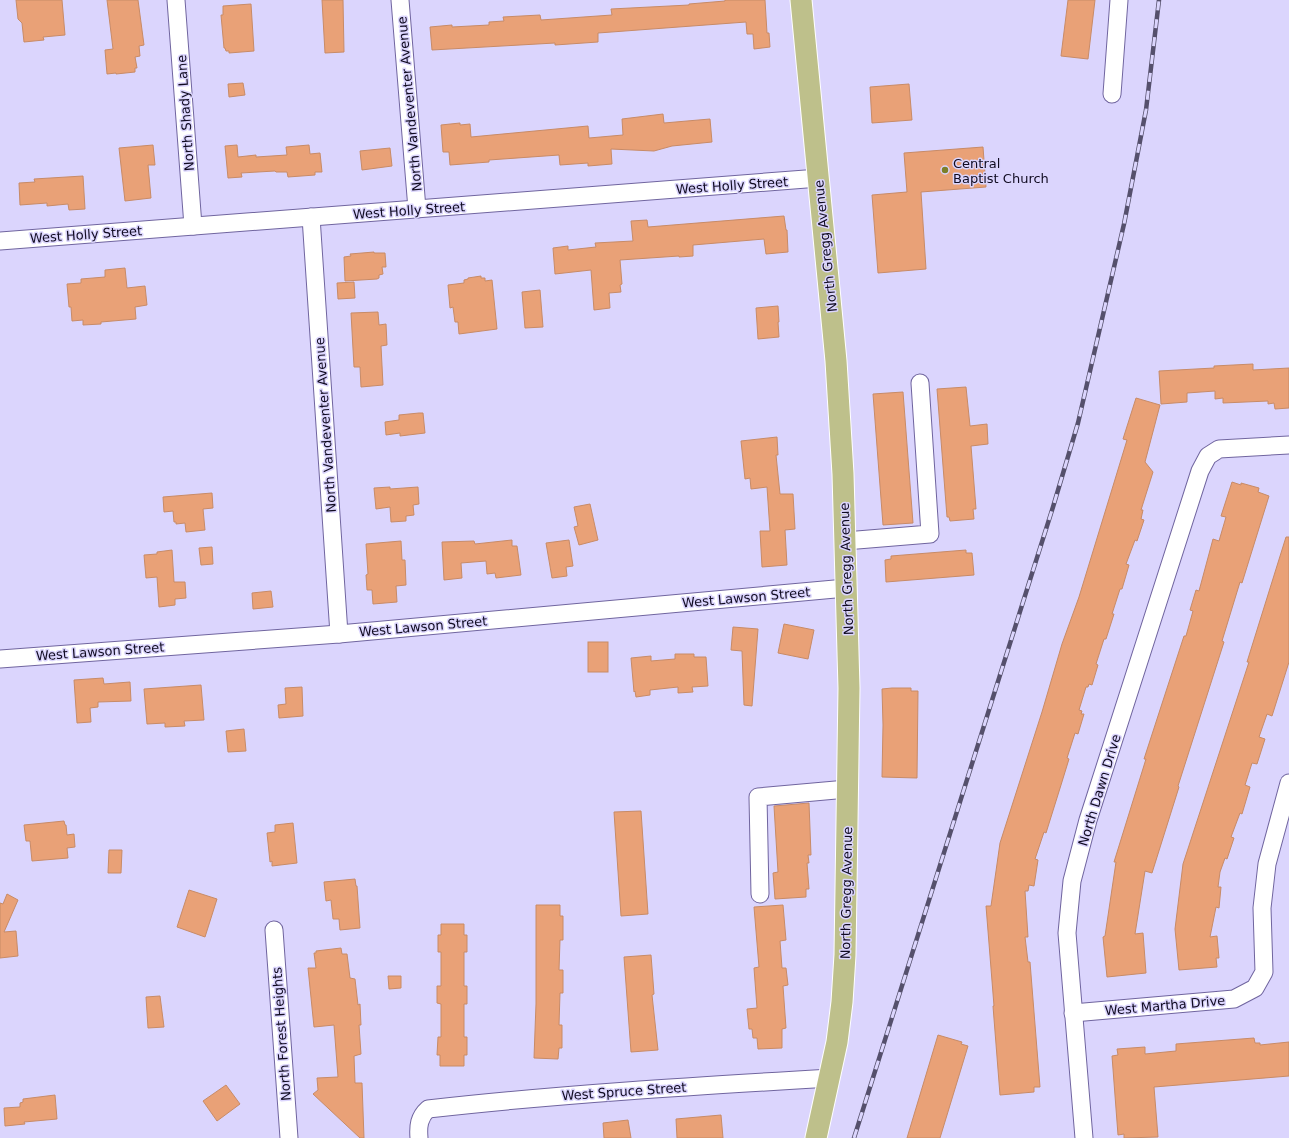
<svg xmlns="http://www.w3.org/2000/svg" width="1289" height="1138" viewBox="0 0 1289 1138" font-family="'DejaVu Sans',sans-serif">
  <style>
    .building { fill: #e9a177; stroke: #c88b67 }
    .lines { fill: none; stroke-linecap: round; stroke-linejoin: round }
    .minor-casing { stroke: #70659f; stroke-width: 19 }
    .major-casing { stroke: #fff; stroke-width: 23 }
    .minor { stroke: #fff; stroke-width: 17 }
    .major { stroke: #bec08b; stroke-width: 21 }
    .rail-casing { stroke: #55506c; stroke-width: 4.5 }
    .rail { stroke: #dbd5fd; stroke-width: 3; stroke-dasharray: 9; stroke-linecap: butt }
    .poi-dot { fill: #7c7f29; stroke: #dbd5fd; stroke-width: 1.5 }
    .labels { text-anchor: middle; stroke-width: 3; stroke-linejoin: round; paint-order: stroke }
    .street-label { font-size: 13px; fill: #100b21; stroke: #dbd5fd }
    .poi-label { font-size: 13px; fill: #100b21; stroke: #dbd5fd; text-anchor: start }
  </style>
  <rect width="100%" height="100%" fill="#dbd5fd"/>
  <g class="building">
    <polygon points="16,0 62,0 65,35 43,37 44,40 24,42 22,23 18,19"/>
    <polygon points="107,0 138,0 144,45 139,46 140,56 135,57 137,68 135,68 135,72 116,74 116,73 107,74 105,50 113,49"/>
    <polygon points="322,0 343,0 344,52 325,53"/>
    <polygon points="725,0 765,0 767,33 769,33 770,47 754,49 753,34 747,34 746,22 598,33 598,42 555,45 555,43 432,50 430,27 452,25 452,27 489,25 489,22 504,21 503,17 540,15 541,20 612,15 611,9 689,5 689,4 725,1"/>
    <polygon points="1068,0 1095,0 1088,59 1061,56"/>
    <polygon points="251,4 254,51 229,53 229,51 226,51 225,48 224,48 221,15 223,15 223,6"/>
    <polygon points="243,83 245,95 229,97 228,84"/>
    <polygon points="909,84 912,120 872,123 870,87"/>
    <polygon points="663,114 664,123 710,119 712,142 672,146 654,151 611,149 612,164 588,166 588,163 560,165 559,155 489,160 489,162 450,165 449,152 443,152 441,125 460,123 460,125 470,124 471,137 588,126 589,138 623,135 622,119"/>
    <polygon points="153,145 155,165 148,165 151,198 125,201 119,148"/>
    <polygon points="237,145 238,157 256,155 256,157 287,155 286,147 309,145 310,154 320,153 322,172 315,172 315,175 288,177 287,172 276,172 275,171 241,173 242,177 228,178 225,146"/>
    <polygon points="983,147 986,187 921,192 926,269 878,273 872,195 907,192 904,153"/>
    <polygon points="390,148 392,166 362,170 360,151"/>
    <polygon points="83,176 85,209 69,210 68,204 47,206 47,203 20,205 19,183 35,182 34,179"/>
    <polygon points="784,216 786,230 787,230 788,252 766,254 764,239 693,245 693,256 679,257 679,256 620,260 622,284 620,285 621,292 609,293 610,308 594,310 591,270 555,274 553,248 568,246 568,250 596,247 595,243 633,241 631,221 647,220 648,227"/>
    <polygon points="374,252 374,253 385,253 386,267 382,267 383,274 379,275 379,278 377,279 345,281 344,257 351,256 350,254"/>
    <polygon points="125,268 127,288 145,286 147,305 135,307 136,319 101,322 101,324 83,325 83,320 72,321 71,307 69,307 67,284 81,283 81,279 105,277 105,270"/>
    <polygon points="481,276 481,278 485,278 485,281 492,280 497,329 459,334 458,322 455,322 453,307 450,308 448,285 464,283 464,280 468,279 468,278"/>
    <polygon points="354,282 355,298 338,299 337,283"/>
    <polygon points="540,290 543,327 525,328 522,292"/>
    <polygon points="778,306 779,322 778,322 779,337 758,339 756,308"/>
    <polygon points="378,312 379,325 386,324 387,345 381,346 383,385 361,387 360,367 354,367 351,313"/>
    <polygon points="1253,364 1253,370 1289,368 1289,408 1275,409 1274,403 1268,404 1268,401 1223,403 1223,398 1215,399 1215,391 1187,393 1187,402 1161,404 1159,371 1214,368 1214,366"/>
    <polygon points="966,387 970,426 987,424 988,444 971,446 976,509 973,509 974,519 950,521 949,517 947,517 937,389"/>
    <polygon points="903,392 913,523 883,525 873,394"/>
    <polygon points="1136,398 1160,405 1145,462 1153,472 1141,510 1143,510 1141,519 1144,520 1137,541 1135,540 1126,564 1129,565 1122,589 1120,589 1112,614 1114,614 1106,639 1104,639 1096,664 1098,665 1092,685 1089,684 1088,687 1086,687 1079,710 1082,711 1081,714 1084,714 1078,734 1075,733 1067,758 1069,759 1061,785 1046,833 1044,832 1035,859 1038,860 1034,886 1029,885 1028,891 1025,891 1028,937 1025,937 1028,962 1030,962 1040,1087 1034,1087 1034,1092 1000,1095 993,1006 994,1006 986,906 991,906 1000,843 1042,712 1062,644 1079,597 1113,486 1127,440 1123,439"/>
    <polygon points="419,413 423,413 425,433 400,436 400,433 386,435 385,422 399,420 399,415"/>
    <polygon points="777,437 778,455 776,455 780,494 793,494 795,529 785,530 787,565 762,567 760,531 770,531 767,487 751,489 750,478 745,479 741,441"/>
    <polygon points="1232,482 1241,485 1241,483 1259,488 1258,492 1269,496 1242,583 1240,582 1222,641 1224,642 1178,786 1179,787 1152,873 1145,871 1135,934 1143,933 1146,973 1107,977 1103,937 1105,936 1116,862 1114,862 1146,759 1144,759 1184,636 1186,636 1193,611 1190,610 1196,590 1199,591 1213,539 1219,541 1226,517 1221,516"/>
    <polygon points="390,487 390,489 418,487 419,504 413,505 414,515 406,516 406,521 391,522 390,507 376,509 374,488"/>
    <polygon points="212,493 213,508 203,509 205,530 186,532 185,523 176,524 176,522 174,522 173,511 164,512 163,497"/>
    <polygon points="590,504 598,540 579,545 574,527 578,526 574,507"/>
    <polygon points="1286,537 1289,537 1289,662 1272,716 1267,714 1259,737 1265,739 1257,764 1252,763 1245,785 1250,787 1242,814 1240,813 1231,837 1234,838 1227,859 1225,858 1220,872 1218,887 1221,887 1219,908 1216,907 1210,937 1217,936 1219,958 1216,958 1217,967 1179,970 1175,929 1183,864 1249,662 1247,662"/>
    <polygon points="512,540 512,546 517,546 521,575 496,578 495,573 487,574 486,561 461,563 462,578 444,580 442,542 474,541 475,544"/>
    <polygon points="569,540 573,566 566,567 567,576 552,578 546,543"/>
    <polygon points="401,541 402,560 405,560 406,585 396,586 397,602 373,604 372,590 367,590 366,575 368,574 366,544"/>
    <polygon points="212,547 213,564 201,565 199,548"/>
    <polygon points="172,550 174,582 185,582 186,598 175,599 175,605 159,607 157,577 146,578 144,555 157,554 157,552"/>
    <polygon points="966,550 966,553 972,553 974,575 886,582 885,560 891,559 891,556"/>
    <polygon points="271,591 273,607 253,609 252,593"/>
    <polygon points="784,624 814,630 808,659 778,653"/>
    <polygon points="733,627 758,629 752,706 744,705 742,651 731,650"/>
    <rect x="588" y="642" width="20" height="30"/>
    <polygon points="675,654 694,654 694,657 706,657 708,686 692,687 693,692 678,693 678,687 650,690 650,695 636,697 635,691 634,692 631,658 651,656 651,661 675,659"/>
    <polygon points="103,678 104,684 130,682 131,701 98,702 98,707 90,708 91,722 77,723 74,680"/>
    <polygon points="201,685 204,720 184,721 185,726 165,727 165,723 147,724 144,689"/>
    <polygon points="302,687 303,716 279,718 278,705 286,704 285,688"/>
    <polygon points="892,688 911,688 911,691 918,691 917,778 882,777 883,725 882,689"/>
    <polygon points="244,729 246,751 228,752 226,731"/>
    <polygon points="809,803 811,855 808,855 809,863 807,863 809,889 806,889 806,897 775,899 773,873 778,872 774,806"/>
    <polygon points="641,811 648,914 621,916 614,812"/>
    <polygon points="64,821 65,825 66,825 67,835 74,834 75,847 67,848 68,858 32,861 30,841 26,841 24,825"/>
    <polygon points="293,823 297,863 272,866 272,861 270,862 267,833 275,832 275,825"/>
    <polygon points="109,850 122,850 121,873 108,873"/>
    <polygon points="355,879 356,886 357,886 360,928 340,930 339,919 333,919 331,900 326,901 324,882"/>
    <polygon points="189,890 217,899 205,937 177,927"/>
    <polygon points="7,894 18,900 4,932 16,931 18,956 0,958 0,903 3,904"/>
    <polygon points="536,905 560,905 560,916 563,916 563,940 560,940 559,970 563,970 563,993 560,993 559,1025 562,1025 562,1048 559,1048 558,1059 534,1058 536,1004"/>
    <polygon points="783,905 786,940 780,941 782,968 786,968 788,985 783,986 786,1028 782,1029 782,1048 758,1049 757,1038 753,1038 752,1029 749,1029 747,1009 757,1008 754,968 759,967 754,907"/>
    <polygon points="441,924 464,924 464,935 467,935 467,952 464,952 464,986 467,986 467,1004 464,1004 464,1037 467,1037 467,1055 464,1055 464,1066 440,1066 440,1055 437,1055 438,1037 441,1037 441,1004 437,1003 437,986 441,986 441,952 438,952 438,935 441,935"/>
    <polygon points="341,948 342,954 347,954 350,978 355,979 358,1005 360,1004 361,1025 359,1025 361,1054 354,1056 355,1083 362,1083 364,1138 360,1138 313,1094 318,1090 317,1078 338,1077 334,1025 314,1027 308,968 316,968 314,953 316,953 316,951"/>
    <polygon points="651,955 654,994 652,995 658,1050 631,1052 624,957"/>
    <polygon points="388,976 401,976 401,988 389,989"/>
    <polygon points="160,996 164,1027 148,1028 146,997"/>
    <polygon points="938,1035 962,1042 961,1044 968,1046 940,1138 907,1138"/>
    <polygon points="1254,1038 1255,1043 1260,1043 1260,1045 1289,1042 1289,1076 1154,1087 1158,1137 1124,1138 1124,1134 1118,1135 1112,1056 1118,1055 1117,1049 1145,1047 1145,1054 1176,1051 1176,1044"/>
    <polygon points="226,1085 240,1104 217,1121 203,1101"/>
    <polygon points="55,1095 57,1119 24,1122 25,1124 5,1126 4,1108 20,1107 20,1103 23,1102 23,1099"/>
    <polygon points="721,1115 723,1138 677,1138 676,1119"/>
    <polygon points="628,1120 631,1138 604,1138 603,1123"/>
  </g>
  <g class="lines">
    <g class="minor-casing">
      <g id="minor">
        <polyline points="176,0 193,226"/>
        <polyline points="400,0 417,209"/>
        <polyline points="1112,94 1119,0"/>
        <polyline points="311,217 339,634"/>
        <polyline points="0,241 819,178"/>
        <polyline points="845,541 930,534 920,383"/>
        <polyline points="0,659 339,634 846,588"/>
        <polyline points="760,894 758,797 847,789"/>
        <polyline points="274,930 289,1138"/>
        <polyline points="1073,1013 1234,999 1255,988 1264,972 1262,908 1267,864 1289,783"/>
        <path d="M419 1138C418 1126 419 1117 428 1109 561 1094 696 1086 830 1078"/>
        <polyline points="1084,1138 1067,933 1072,881 1088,820 1200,471 1208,456 1219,449 1289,445"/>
      </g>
    </g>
    <g class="major-casing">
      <polyline id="major" points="801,0 836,361 843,474 849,688 845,955 842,1002 837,1042 816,1138"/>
    </g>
    <use href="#minor" class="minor"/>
    <use href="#major" class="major"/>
    <g class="rail-casing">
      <polyline id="rail" points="854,1138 1053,507 1078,423 1124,224 1146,110 1159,0"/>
    </g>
    <use href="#rail" class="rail"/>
  </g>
  <circle class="poi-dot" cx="945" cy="170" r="4"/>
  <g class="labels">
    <g class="street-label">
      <text transform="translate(409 104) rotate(-95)" y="5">North Vandeventer Avenue</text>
      <text transform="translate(185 113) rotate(-94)" y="5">North Shady Lane</text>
      <text transform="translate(732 185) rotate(-4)" y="5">West Holly Street</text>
      <text transform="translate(409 210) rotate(-4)" y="5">West Holly Street</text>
      <text transform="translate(86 234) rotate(-4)" y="5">West Holly Street</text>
      <text transform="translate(825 246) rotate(-96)" y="5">North Gregg Avenue</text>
      <text transform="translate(325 425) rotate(-94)" y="5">North Vandeventer Avenue</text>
      <text transform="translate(846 569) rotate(-92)" y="5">North Gregg Avenue</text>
      <text transform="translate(746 597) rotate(-5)" y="5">West Lawson Street</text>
      <text transform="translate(423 626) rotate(-5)" y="5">West Lawson Street</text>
      <text transform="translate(100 651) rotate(-4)" y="5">West Lawson Street</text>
      <text transform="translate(1099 790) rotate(-73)" y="5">North Dawn Drive</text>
      <text transform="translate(846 893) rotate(-89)" y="5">North Gregg Avenue</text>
      <text transform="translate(1165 1005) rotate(-5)" y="5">West Martha Drive</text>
      <text transform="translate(281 1034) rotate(-94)" y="5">North Forest Heights</text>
      <text transform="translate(624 1091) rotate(-4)" y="5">West Spruce Street</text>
    </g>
    <g class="poi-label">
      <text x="953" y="168">Central<tspan x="953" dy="15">Baptist Church</tspan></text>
    </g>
  </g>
</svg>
